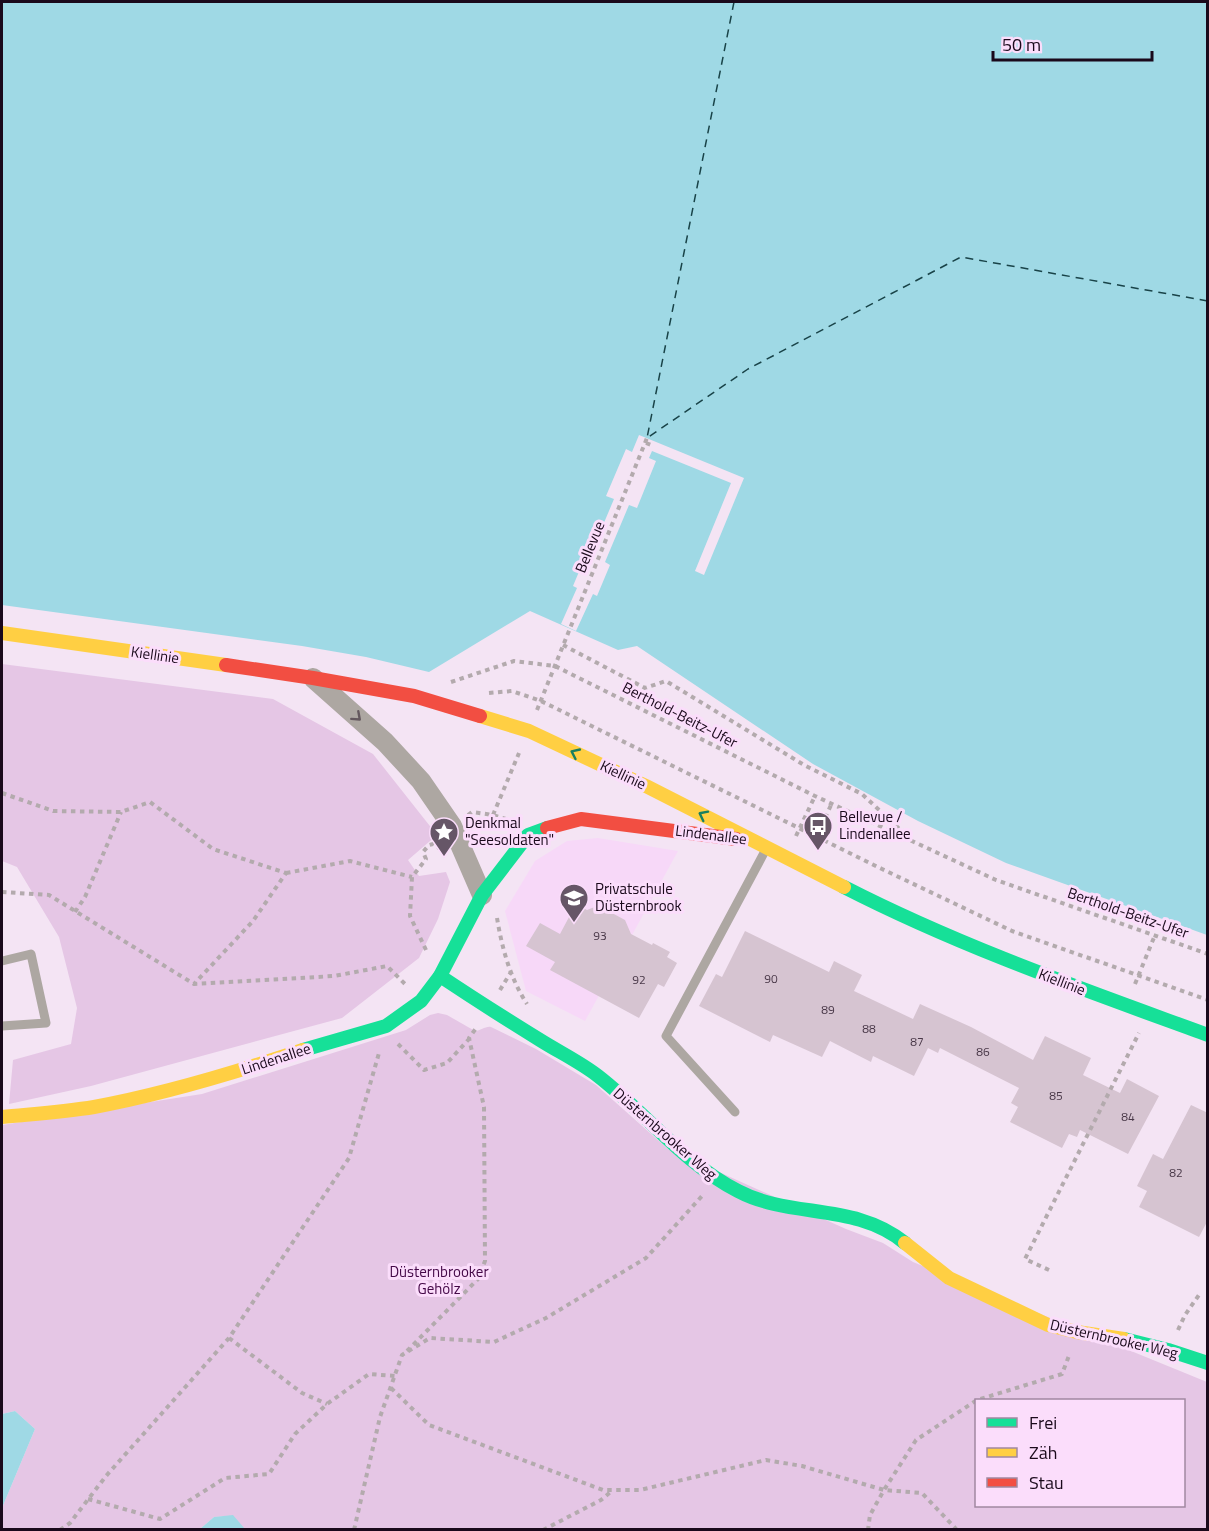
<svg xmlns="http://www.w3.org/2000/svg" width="1209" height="1531" viewBox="0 0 1209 1531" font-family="'Titillium Web',sans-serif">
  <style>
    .built { fill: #f7d8f8 }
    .green { fill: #e5c6e5; fill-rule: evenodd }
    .water { fill: #9fd9e5 }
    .pier { fill: #f4e4f4 }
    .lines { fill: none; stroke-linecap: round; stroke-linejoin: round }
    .ferry { stroke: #194348; stroke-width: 1.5; stroke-dasharray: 8 6; stroke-linecap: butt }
    .building { fill: #d6c4d1 }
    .path { stroke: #b3aaad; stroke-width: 4; stroke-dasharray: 4.5 4.5; stroke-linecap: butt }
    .lane { stroke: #ada7a2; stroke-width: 9 }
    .street { stroke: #ada7a2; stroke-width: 20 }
    .fast { stroke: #16e098; stroke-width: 14 }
    .slow { stroke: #ffcf43; stroke-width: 14 }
    .jam { stroke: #f24e42; stroke-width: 14 }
    .oneway { stroke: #64585e }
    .oneway2 { stroke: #187f60 }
    .labels { text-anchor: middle; stroke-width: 6; stroke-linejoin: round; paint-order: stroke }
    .number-label { font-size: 12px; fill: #493848 }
    .street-label { font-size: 15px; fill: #1a091b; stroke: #fbddfb }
    .poi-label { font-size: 15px; fill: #1a091b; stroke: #fbddfb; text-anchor: start }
    .park-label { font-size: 15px; fill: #440847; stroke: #fbddfb }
  </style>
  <rect width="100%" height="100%" fill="#f4e4f4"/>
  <polygon class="built" points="598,838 678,851 585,1021 526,991 505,911 535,861 567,841"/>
  <g class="green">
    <polygon points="2,664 273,699 373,754 437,835 408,860 419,876 446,872 450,882 438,919 419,958 342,1018 91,1086 9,1104 13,1060 71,1044 77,1008 59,937 17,867 2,861"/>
    <path d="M438 1013 447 1015 475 1031C481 1031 485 1026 491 1027L536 1049 596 1085 668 1149 846 1229 883 1243 913 1262 1207 1382V1529L245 1530 233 1516 214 1517 200 1529 2 1530V1508L35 1429 15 1411 2 1414V1125L202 1094 406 1030 430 1015ZM976 1400H1184V1506H976Z"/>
  </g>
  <g class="water">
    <polygon points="2,2 1207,2 1207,935 1006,863 918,821 813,764 637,646 618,650 530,611 429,672 366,657 302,646 2,605"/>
    <polygon points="15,1411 35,1429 2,1508 2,1414"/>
    <polygon points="233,1515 245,1529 200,1529 214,1517"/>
  </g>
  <polygon class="pier" points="639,435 744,478 704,575 695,571 731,483 652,451 649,458 656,461 637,508 629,505 605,562 610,565 597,596 593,594 576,631 561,624 577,588 573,586 586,555 590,556 614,499 606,496 626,449 632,452"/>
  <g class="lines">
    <polyline class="ferry" points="734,2 647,438 748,369 961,257 1208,301"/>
  </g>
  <g class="building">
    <polygon points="576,904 587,910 602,904 611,909 612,913 625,920 631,934 652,945 653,943 670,952 667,957 677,963 664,987 658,984 639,1018 550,970 555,962 526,946 540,923 560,934"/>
    <polygon points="745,931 829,972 834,961 862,975 854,991 913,1019 920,1004 971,1027 1033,1060 1045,1036 1091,1058 1083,1075 1120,1093 1127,1079 1159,1096 1128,1154 1080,1130 1077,1137 1069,1134 1062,1148 1010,1122 1018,1107 1011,1103 1019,1088 940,1048 938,1053 928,1048 914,1076 873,1056 871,1062 830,1041 822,1057 773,1035 770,1042 699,1006 716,974 722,977"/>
    <polygon points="1191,1105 1208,1113 1208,1220 1199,1237 1139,1207 1147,1191 1137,1186 1153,1154 1163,1159"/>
  </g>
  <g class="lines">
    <g class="path">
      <polyline points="646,443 654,446"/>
      <polyline points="563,645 645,688 666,681 804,765 862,794 907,836"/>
      <polyline points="451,682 514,661 555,666 815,796 996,880 1208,954"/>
      <polyline points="489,693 512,691 541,701 882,869 1012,931 1208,1000"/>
      <polyline points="537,710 647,438"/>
      <polyline points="2,793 53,811 121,812 150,802 213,849 286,873 253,921 194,984"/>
      <polyline points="468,815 472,812 493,815 509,820"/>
      <polyline points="493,815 519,753"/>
      <polyline points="802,829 806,822 820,829 831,805"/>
      <polyline points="796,836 815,796"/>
      <polyline points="286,873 350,861 412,877"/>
      <polyline points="2,892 49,895 194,984 334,976 387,966 406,985"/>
      <polyline points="75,912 85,897 121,812"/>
      <path d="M497 918C502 948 510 978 527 1004"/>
      <polyline points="426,950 410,916 412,877 426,859 423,852 429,845 433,844 439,848"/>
      <polyline points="1135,984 1155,935"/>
      <polyline points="500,990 511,972"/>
      <polyline points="398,1044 424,1070 447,1063 469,1039"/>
      <polyline points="1049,1270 1025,1259 1139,1033"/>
      <polyline points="1178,1330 1185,1315 1201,1292"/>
      <polyline points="229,1338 302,1393 327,1404"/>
      <polyline points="407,1351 478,1279 485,1261 484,1107 469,1038 477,1027"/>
      <polyline points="391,1388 429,1425 603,1490 640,1490 766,1460 802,1466 884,1490 870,1515 868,1530"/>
      <polyline points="88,1499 160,1519 225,1478 269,1474 295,1434 327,1404 369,1374 395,1376"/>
      <polyline points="60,1530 70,1523 106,1476 229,1338 349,1158 379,1053"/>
      <polyline points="354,1530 380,1417 402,1355 430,1338 494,1342 546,1318 646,1258 702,1196"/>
      <polyline points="543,1530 601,1500 613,1490"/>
      <polyline points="957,1530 922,1493 884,1490 916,1440 977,1400 1062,1374 1070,1353"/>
    </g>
    <g class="lane">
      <polyline points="2,961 31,954 46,1023 2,1026"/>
      <polyline points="735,1112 666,1036 765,851"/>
    </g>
    <polyline class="street" points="313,678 385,742 421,781 452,826 482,895"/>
    <g class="fast">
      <path d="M844 887C961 947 1085 990 1208 1035"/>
      <path d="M440 976C473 998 506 1019 540 1040 559 1052 580 1062 598 1076 646 1113 683 1163 738 1191 791 1219 855 1202 905 1243"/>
      <polyline points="303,1050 386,1026 421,1001 440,976 482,895 528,835 547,828"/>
      <polyline points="1124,1339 1168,1350 1208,1363"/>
    </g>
    <g class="slow">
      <polyline points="2,633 226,665"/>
      <polyline points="480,716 529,731 646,786 844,887"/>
      <path d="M2 1117C32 1114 64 1112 94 1107 165 1094 234 1073 303 1050"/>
      <polyline points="905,1243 949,1278 1048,1325 1077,1332 1124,1339"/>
    </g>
    <g class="jam">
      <polyline points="226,665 313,678 414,696 480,716"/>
      <polyline points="547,828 581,819 736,839"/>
    </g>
  </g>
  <defs><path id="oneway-chevron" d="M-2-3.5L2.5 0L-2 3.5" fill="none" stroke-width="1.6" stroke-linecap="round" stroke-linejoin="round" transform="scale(1.5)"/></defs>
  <use class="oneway" href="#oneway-chevron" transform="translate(357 717) rotate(42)"/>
  <g class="oneway2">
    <use href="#oneway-chevron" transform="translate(575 753) rotate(-155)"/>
    <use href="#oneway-chevron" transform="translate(703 815) rotate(-153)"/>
  </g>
  <defs>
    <g id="bus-pin" transform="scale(1.5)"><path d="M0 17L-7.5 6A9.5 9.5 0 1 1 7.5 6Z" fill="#665667" stroke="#fbddfb"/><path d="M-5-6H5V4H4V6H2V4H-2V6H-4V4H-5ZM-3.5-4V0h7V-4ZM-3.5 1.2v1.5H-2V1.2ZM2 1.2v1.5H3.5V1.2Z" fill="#fff"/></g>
    <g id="sight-pin" transform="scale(1.5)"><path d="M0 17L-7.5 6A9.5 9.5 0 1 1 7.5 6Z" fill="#665667" stroke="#fbddfb"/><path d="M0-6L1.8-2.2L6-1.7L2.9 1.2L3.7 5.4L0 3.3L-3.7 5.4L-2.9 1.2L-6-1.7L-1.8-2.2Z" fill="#fff"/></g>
    <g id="school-pin" transform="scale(1.5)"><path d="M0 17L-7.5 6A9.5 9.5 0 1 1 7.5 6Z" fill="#665667" stroke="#fbddfb"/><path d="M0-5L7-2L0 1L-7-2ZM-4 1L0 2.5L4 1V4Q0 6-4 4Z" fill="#fff"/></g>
  </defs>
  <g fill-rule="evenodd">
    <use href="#bus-pin" x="818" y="826"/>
    <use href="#sight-pin" x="444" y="832"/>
    <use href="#school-pin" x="574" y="898"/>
  </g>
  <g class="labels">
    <g class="number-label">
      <text x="600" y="940">93</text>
      <text x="771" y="983">90</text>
      <text x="639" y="984">92</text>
      <text x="828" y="1014">89</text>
      <text x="869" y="1033">88</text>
      <text x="917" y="1046">87</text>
      <text x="983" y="1056">86</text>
      <text x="1056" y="1100">85</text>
      <text x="1128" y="1121">84</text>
      <text x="1176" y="1177">82</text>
    </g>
    <g class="street-label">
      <text transform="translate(590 547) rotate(-68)" y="5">Bellevue</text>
      <text transform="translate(155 655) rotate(8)" y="5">Kiellinie</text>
      <text transform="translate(680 715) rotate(27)" y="5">Berthold-Beitz-Ufer</text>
      <text transform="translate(623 775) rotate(25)" y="5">Kiellinie</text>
      <text transform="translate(711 835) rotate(7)" y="5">Lindenallee</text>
      <text transform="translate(1128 913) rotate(19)" y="5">Berthold-Beitz-Ufer</text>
      <text transform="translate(1062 982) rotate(21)" y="5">Kiellinie</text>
      <text transform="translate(276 1059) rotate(-18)" y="5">Lindenallee</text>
      <text transform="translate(665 1134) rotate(41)" y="5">Düsternbrooker Weg</text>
      <text transform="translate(1114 1339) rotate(13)" y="5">Düsternbrooker Weg</text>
    </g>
    <g class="poi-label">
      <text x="839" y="822">Bellevue /<tspan x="839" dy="17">Lindenallee</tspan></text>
      <text x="465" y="828">Denkmal<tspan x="465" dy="17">"Seesoldaten"</tspan></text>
      <text x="595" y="894">Privatschule<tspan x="595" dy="17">Düsternbrook</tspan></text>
    </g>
    <g class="park-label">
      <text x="439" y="1277">Düsternbrooker<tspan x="439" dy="17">Gehölz</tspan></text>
    </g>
  </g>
  <rect width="1209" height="1531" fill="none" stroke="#1a091b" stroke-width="6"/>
  <rect x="975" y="1399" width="210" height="108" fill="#fbddfb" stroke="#a188a1" stroke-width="1.5"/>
  <rect x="987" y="1418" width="30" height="9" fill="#16e098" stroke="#a188a1" stroke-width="1.5"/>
  <text x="1029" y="1429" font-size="18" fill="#1a091b">Frei</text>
  <rect x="987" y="1448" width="30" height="9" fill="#ffcf43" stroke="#a188a1" stroke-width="1.5"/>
  <text x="1029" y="1459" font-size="18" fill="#1a091b">Zäh</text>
  <rect x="987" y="1478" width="30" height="9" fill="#f24e42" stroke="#a188a1" stroke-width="1.5"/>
  <text x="1029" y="1489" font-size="18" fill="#1a091b">Stau</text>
  <path d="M993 51v9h159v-9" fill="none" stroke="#1a091b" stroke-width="3"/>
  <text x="1002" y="51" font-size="18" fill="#1a091b" stroke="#fbddfb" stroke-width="4.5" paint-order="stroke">50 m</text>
</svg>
